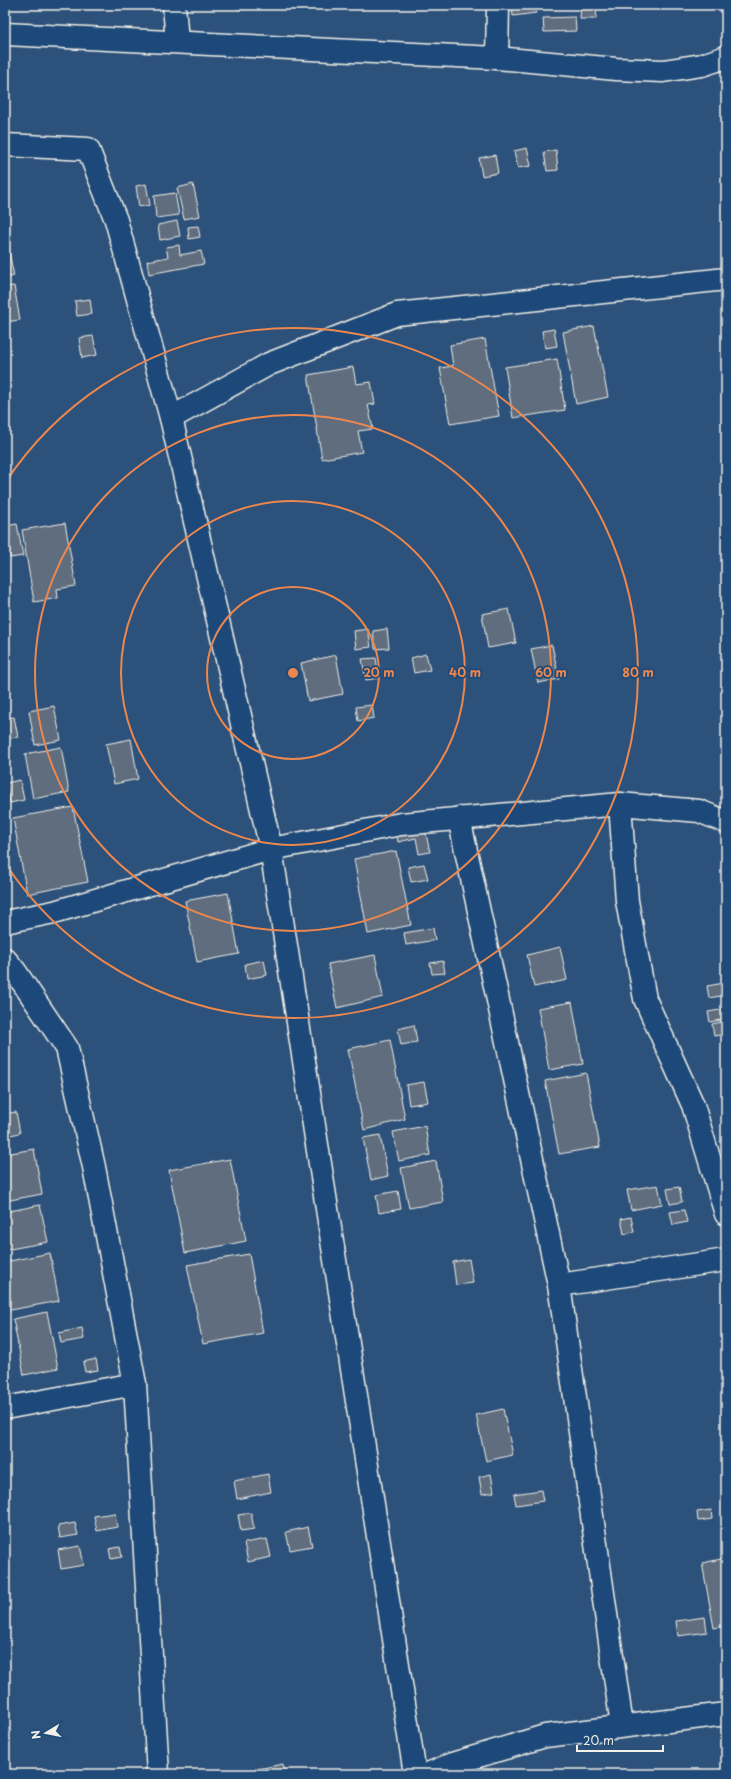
<svg xmlns="http://www.w3.org/2000/svg" width="731" height="1779" viewBox="0 0 731 1779" font-family="'Playpen Sans',sans-serif">
  <style>
    .building { fill: #5f6d7f; stroke: #f4f1e8 }
    .lines { fill: none; stroke-linecap: round; stroke-linejoin: round }
    .minor-casing { stroke: #f4f1e8; stroke-width: 25 }
    .minor { stroke: #1f4a7a; stroke-width: 22 }
    .ring { fill: none; stroke: #ec874e; stroke-width: 2 }
    .centre { fill: #ec874e; stroke: #1f4a7a; stroke-width: 2 }
    .ring-label { font-size: 12px; text-anchor: middle; font-weight: bold; fill: #ec874e; stroke: #1f4a7a; stroke-width: 3.5; stroke-linejoin: round; paint-order: stroke }
  </style>
  <rect width="100%" height="100%" fill="#2c517b"/>
  <filter id="ink" filterUnits="userSpaceOnUse"><feTurbulence type="fractalNoise" baseFrequency=".025" numOctaves="2"/><feDisplacementMap in="SourceGraphic" scale="8" xChannelSelector="R" yChannelSelector="G"/><feConvolveMatrix kernelMatrix="1 2 1 2 8 2 1 2 1" color-interpolation-filters="sRGB"/></filter>
  <g filter="url(#ink)">
    <g class="building">
      <polygon points="236,5 250,5 251,7 237,9"/>
      <polygon points="303,5 315,5 315,7 303,9"/>
      <polygon points="512,5 535,5 536,13 513,16"/>
      <polygon points="581,5 597,5 596,19 580,19"/>
      <polygon points="575,17 576,31 544,32 543,18"/>
      <polygon points="527,148 531,166 518,168 514,151"/>
      <polygon points="556,150 558,170 547,171 544,152"/>
      <polygon points="495,155 498,173 482,176 479,158"/>
      <polygon points="146,184 150,205 139,207 136,186"/>
      <polygon points="193,184 200,216 184,219 177,188"/>
      <polygon points="175,193 179,215 156,218 154,196"/>
      <polygon points="177,221 180,236 160,240 158,225"/>
      <polygon points="198,226 200,237 189,239 188,227"/>
      <polygon points="5,234 14,276 5,278"/>
      <polygon points="179,245 180,255 201,251 204,264 149,274 147,261 168,257 166,247"/>
      <polygon points="14,286 20,320 5,322 5,287"/>
      <polygon points="90,299 92,314 77,316 75,301"/>
      <polygon points="594,326 608,397 576,404 563,332"/>
      <polygon points="554,329 557,346 545,348 542,331"/>
      <polygon points="93,336 97,355 82,358 79,338"/>
      <polygon points="485,339 499,416 450,424 440,368 453,366 450,345"/>
      <polygon points="557,359 565,410 513,418 505,367"/>
      <polygon points="353,367 356,384 371,382 375,404 368,405 373,429 358,431 362,452 322,459 308,375"/>
      <polygon points="65,523 76,586 57,589 58,598 34,602 22,530"/>
      <polygon points="17,524 23,556 10,558 5,526"/>
      <polygon points="509,609 516,643 488,648 482,614"/>
      <polygon points="368,629 371,647 356,649 354,631"/>
      <polygon points="387,629 389,648 375,649 373,631"/>
      <polygon points="552,645 559,679 538,683 531,649"/>
      <polygon points="426,654 430,670 414,673 411,658"/>
      <polygon points="336,655 343,694 308,701 301,663"/>
      <polygon points="376,658 379,678 366,680 362,659"/>
      <polygon points="372,705 374,718 358,721 356,707"/>
      <polygon points="54,706 61,740 35,745 29,711"/>
      <polygon points="14,717 18,737 5,739 5,718"/>
      <polygon points="131,739 138,779 114,784 106,744"/>
      <polygon points="61,747 69,792 33,799 25,754"/>
      <polygon points="20,780 24,800 10,803 6,783"/>
      <polygon points="73,807 88,882 27,894 13,818"/>
      <polygon points="424,825 430,852 419,854 416,838 398,842 396,831"/>
      <polygon points="396,851 411,925 368,934 354,859"/>
      <polygon points="424,864 428,879 411,882 408,867"/>
      <polygon points="228,893 239,954 197,962 185,901"/>
      <polygon points="433,928 435,940 406,945 404,933"/>
      <polygon points="560,947 567,980 534,987 527,955"/>
      <polygon points="375,955 383,997 337,1008 328,964"/>
      <polygon points="264,960 267,975 247,979 245,964"/>
      <polygon points="443,961 445,973 432,974 430,963"/>
      <polygon points="724,983 726,995 709,998 707,986"/>
      <polygon points="572,1002 583,1064 549,1070 538,1008"/>
      <polygon points="726,1009 726,1019 710,1022 708,1012"/>
      <polygon points="726,1021 726,1034 714,1036 712,1024"/>
      <polygon points="414,1025 417,1042 401,1045 398,1029"/>
      <polygon points="390,1040 405,1119 364,1130 348,1049"/>
      <polygon points="586,1073 600,1147 559,1154 545,1081"/>
      <polygon points="424,1082 428,1102 409,1105 406,1085"/>
      <polygon points="16,1112 20,1133 5,1136 5,1114"/>
      <polygon points="425,1126 430,1155 399,1161 393,1132"/>
      <polygon points="380,1135 388,1176 371,1180 363,1138"/>
      <polygon points="34,1149 42,1194 5,1201 5,1154"/>
      <polygon points="230,1159 246,1241 185,1253 169,1170"/>
      <polygon points="436,1161 443,1202 409,1208 401,1168"/>
      <polygon points="658,1185 662,1204 631,1210 627,1190"/>
      <polygon points="679,1187 682,1202 670,1204 667,1189"/>
      <polygon points="398,1191 401,1209 379,1213 376,1195"/>
      <polygon points="40,1205 48,1242 5,1250 5,1212"/>
      <polygon points="684,1210 687,1222 673,1225 670,1212"/>
      <polygon points="631,1217 634,1232 624,1234 621,1219"/>
      <polygon points="50,1253 59,1301 5,1311 5,1262"/>
      <polygon points="249,1254 263,1333 203,1344 187,1265"/>
      <polygon points="469,1259 473,1283 456,1285 453,1262"/>
      <polygon points="47,1312 58,1368 24,1375 13,1319"/>
      <polygon points="82,1328 84,1339 61,1343 59,1333"/>
      <polygon points="96,1359 98,1370 85,1372 83,1362"/>
      <polygon points="503,1409 513,1455 486,1461 476,1415"/>
      <polygon points="268,1474 271,1492 237,1499 234,1481"/>
      <polygon points="491,1474 494,1492 482,1494 479,1477"/>
      <polygon points="541,1490 543,1501 516,1505 514,1494"/>
      <polygon points="711,1510 712,1519 698,1521 697,1512"/>
      <polygon points="115,1513 117,1527 97,1531 94,1516"/>
      <polygon points="251,1513 254,1529 241,1531 238,1515"/>
      <polygon points="75,1523 78,1535 60,1538 58,1526"/>
      <polygon points="308,1527 312,1546 290,1550 286,1532"/>
      <polygon points="267,1539 271,1557 248,1562 244,1543"/>
      <polygon points="80,1546 84,1565 61,1569 58,1550"/>
      <polygon points="120,1547 122,1557 111,1559 109,1549"/>
      <polygon points="726,1558 726,1626 714,1628 702,1563"/>
      <polygon points="705,1617 707,1632 678,1636 676,1621"/>
      <polygon points="283,1764 285,1774 233,1774"/>
    </g>
    <g class="lines">
      <g class="minor-casing">
        <g id="minor">
          <polyline points="174,5 177,42"/>
          <polyline points="5,34 497,58 616,69 663,71 702,65 726,57"/>
          <polyline points="497,58 498,5"/>
          <polyline points="5,145 88,149 116,220 171,418 271,849 415,1774"/>
          <polyline points="171,418 269,364 397,314 726,279"/>
          <polyline points="620,804 627,901 645,999 693,1105 726,1214"/>
          <polyline points="459,818 559,1285 622,1726"/>
          <polyline points="5,922 54,912 271,849 401,824 620,804 699,811 726,822"/>
          <polyline points="5,959 15,971 67,1048 94,1167 135,1384 158,1774"/>
          <polyline points="559,1285 726,1260"/>
          <polyline points="5,1408 135,1384"/>
          <polyline points="428,1774 452,1764 545,1736 726,1714"/>
        </g>
      </g>
      <use href="#minor" class="minor"/>
    </g>
  </g>
  <g class="ring">
    <circle cx="293" cy="673" r="86"/>
    <circle cx="293" cy="673" r="172"/>
    <circle cx="293" cy="673" r="258"/>
    <path d="M5 483A345 345 0 1 1 5 863"/>
  </g>
  <circle cx="293" cy="673" r="6" class="centre"/>
  <g class="ring-label">
    <text x="379" y="677">20 m</text>
    <text x="465" y="677">40 m</text>
    <text x="551" y="677">60 m</text>
    <text x="638" y="677">80 m</text>
  </g>
  <rect width="731" height="1779" fill="none" stroke="#1f4a7a" stroke-width="20"/>
  <rect x="10" y="10" width="711" height="1759" fill="none" stroke="#f4f1e8" stroke-width="1.5" filter="url(#ink)"/>
  <g transform="translate(46 1733) rotate(260)" stroke="#1f4a7a" stroke-width="3" paint-order="stroke">
  <path d="M0-3L7 15L0 10L-7 15Z" fill="#f4f1e8"/>
  <text y="-6" font-size="11" font-weight="bold" text-anchor="middle" fill="#f4f1e8">N</text>
  </g>
  <path d="M577 1745v6h86v-6" fill="none" stroke="#f4f1e8" stroke-width="2"/>
  <text x="583" y="1745" font-size="12" fill="#f4f1e8" stroke="#1f4a7a" stroke-width="3" paint-order="stroke">20 m</text>
</svg>
